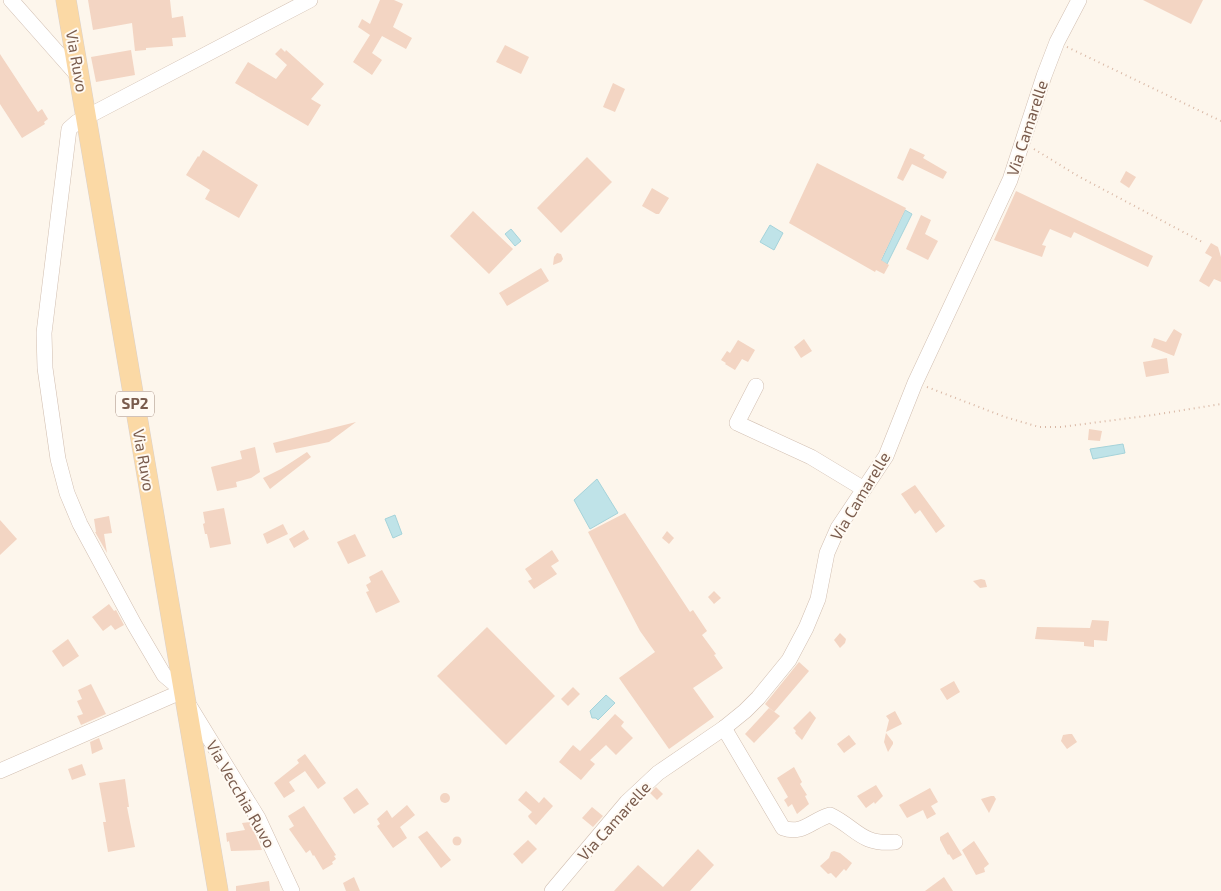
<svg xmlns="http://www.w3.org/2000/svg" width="1221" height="891" viewBox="0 0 1221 891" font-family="'Exo 2',sans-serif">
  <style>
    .water { fill: #bfe3e8; stroke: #a5d3da }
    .building { fill: #f3d5c3 }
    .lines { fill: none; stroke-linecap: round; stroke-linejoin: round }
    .minor-casing { stroke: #d1beb0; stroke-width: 16 }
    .major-casing { stroke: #dad1cd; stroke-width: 21 }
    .path { stroke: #d9b8a5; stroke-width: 2; stroke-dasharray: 1 4; stroke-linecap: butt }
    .minor { stroke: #fff; stroke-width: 15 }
    .major { stroke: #fbd9a5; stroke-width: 20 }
    .labels { text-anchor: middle; stroke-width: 4; stroke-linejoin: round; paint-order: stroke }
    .shield { fill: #fffaf3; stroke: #a28b7f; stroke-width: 1 }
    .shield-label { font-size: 15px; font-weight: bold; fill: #7a5c4d }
    .street-label { font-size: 16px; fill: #7a5c4d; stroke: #fffaf3 }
  </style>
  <rect width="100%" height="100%" fill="#fdf6ec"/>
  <g class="water">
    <polygon points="905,210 912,214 887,264 881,261"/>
    <polygon points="770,225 783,233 774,250 760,242"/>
    <polygon points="511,229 521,241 515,246 505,234"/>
    <polygon points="1123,444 1125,453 1093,459 1090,449"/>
    <polygon points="597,479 618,513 590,529 574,500"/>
    <polygon points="395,515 402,534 393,538 385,519"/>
    <polygon points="606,695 615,703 598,720 596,718 592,718 590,711"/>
  </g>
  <g class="building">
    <polygon points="88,0 170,0 172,18 183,16 186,37 172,38 173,46 146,48 146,50 135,51 132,23 93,30"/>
    <polygon points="380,0 394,0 403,4 393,27 412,38 406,49 382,36 372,53 382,60 372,75 353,62 370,35 358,27 362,19 370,24"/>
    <polygon points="1143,0 1203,0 1191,24"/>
    <polygon points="505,45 529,57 521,74 496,62"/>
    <polygon points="281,48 285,52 286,50 324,84 311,99 321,105 308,126 235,83 248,62 276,79 287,65 275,54"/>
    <polygon points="131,50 135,75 96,82 91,57"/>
    <polygon points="0,54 38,112 42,109 48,119 44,122 45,124 22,138 0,104"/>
    <polygon points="613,83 625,89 615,112 603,107"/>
    <polygon points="910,148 925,155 923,158 947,172 943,179 912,164 903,181 897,178"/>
    <polygon points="203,150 258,185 239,218 205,199 210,190 186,175 198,156 199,157"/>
    <polygon points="587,157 612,182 561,233 537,208"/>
    <polygon points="817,163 906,208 881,260 889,265 884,274 876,270 875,272 789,223"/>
    <polygon points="1126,171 1136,177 1129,188 1120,182"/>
    <polygon points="652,188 669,198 659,214 656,214 642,206"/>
    <polygon points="1016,191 1153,256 1148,267 1074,232 1071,238 1050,229 1042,245 1046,246 1042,257 994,240"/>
    <polygon points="473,211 513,249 489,274 450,236"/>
    <polygon points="921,215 931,220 925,234 938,241 928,260 906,249"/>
    <polygon points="1211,243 1218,247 1221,257 1221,282 1214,279 1209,287 1199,281 1212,257 1205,253"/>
    <polygon points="557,253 561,254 563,259 561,262 553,265 554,257"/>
    <polygon points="541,268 549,281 507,306 499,293"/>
    <polygon points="1174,329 1182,334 1174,356 1151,347 1154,338 1166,342"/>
    <polygon points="804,339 812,351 801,358 794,347"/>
    <polygon points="738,340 755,350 748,362 742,359 735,370 725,364 726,363 721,360 727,351 730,353"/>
    <polygon points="1167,358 1169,373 1146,377 1143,362"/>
    <polygon points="356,422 329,442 276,453 273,443"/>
    <polygon points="1089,429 1102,431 1100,441 1088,440"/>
    <polygon points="255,447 260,472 251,478 236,482 237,487 217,491 211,467 242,459 240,451"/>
    <polygon points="307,452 311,457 270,489 263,478 281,469"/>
    <polygon points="915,485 945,526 936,533 920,510 915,514 901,494"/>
    <polygon points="224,508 231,544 210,548 207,534 205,534 203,524 205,523 203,512"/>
    <polygon points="625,513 690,612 693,610 707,631 702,635 716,654 714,655 723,668 693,688 714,717 669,749 619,678 655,652 640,631 588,532"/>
    <polygon points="109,516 112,533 104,534 107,553 95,532 96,532 94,519"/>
    <polygon points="0,520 17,539 0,555"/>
    <polygon points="283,524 288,534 267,544 263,534"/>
    <polygon points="304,530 309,539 294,548 289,539"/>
    <polygon points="667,531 674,538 669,544 662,538"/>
    <polygon points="355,534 366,556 348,564 337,542"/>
    <polygon points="552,550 559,561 551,566 557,574 534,589 528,581 532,579 525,569"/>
    <polygon points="382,570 400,602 376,613 366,592 369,591 366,585 371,582 369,577"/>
    <polygon points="981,579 985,580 987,587 980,588 973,581"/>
    <polygon points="714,591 721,598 714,604 708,597"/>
    <polygon points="109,604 114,611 116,610 124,625 115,630 111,625 103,631 92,617"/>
    <polygon points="1092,620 1109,621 1107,641 1094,640 1094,647 1084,646 1084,642 1035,639 1037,627 1090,628"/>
    <polygon points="487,627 555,696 506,745 437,676"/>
    <polygon points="840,633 846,639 845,643 840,648 834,640"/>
    <polygon points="68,639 79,656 63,667 52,651"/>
    <polygon points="799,662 809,671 774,712 765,704"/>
    <polygon points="954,681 960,692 947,700 940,689"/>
    <polygon points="91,684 106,714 81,725 77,716 83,714 77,701 82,699 78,690"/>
    <polygon points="573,687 580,694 568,706 561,699"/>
    <polygon points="769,708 780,716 754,743 745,734"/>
    <polygon points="810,711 816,718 802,740 795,733 796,731 793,728"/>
    <polygon points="895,711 902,724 886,732 889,720 886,716"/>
    <polygon points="615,714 624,722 621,726 633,738 616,755 606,745 590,760 595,764 581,780 559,762 573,745 580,751"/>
    <polygon points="886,733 893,742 893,744 888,752 884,742"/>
    <polygon points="1069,734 1072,734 1077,742 1067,749 1061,741 1063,735"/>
    <polygon points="849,735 856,744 844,753 837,744"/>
    <polygon points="99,738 103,749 92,754 90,742"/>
    <polygon points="305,754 326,783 318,789 305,771 289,782 295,791 284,798 274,783 299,763 297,760"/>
    <polygon points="82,764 86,775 72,780 68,769"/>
    <polygon points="794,767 802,782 800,784 807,795 805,796 809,804 797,814 792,804 788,807 786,803 784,800 788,797 777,778"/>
    <polygon points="125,779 129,807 127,807 135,847 108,852 103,822 106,822 99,783"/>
    <polygon points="876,785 883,796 875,804 874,802 866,808 857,796"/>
    <polygon points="656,787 663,794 657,800 650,793"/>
    <polygon points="357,788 369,804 354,814 343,798"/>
    <polygon points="930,788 938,802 931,806 936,814 927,819 923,810 907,818 899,805"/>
    <polygon points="526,791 539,803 544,797 553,806 536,825 529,818 528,816 532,812 518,800"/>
    <circle cx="445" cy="798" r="5"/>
    <polygon points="991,796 994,796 996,799 989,813 981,799"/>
    <polygon points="407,805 415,815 400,827 407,838 393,848 377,826 380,824 377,819 387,810 392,818"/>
    <polygon points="304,806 336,855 334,856 336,859 332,862 333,864 323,870 314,855 313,856 310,850 306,853 289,829 294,826 288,816"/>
    <polygon points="592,807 603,816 593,827 582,818"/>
    <polygon points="250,822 262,850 231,851 229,841 227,842 226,833 245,830 242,823"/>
    <polygon points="427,831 451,860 441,868 418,837"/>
    <polygon points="948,832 962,855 953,860 949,854 948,855 940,840 940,837"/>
    <circle cx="457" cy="841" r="4.5"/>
    <polygon points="528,840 537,849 522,864 513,854"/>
    <polygon points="974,841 989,864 984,868 985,872 976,875 962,850"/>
    <polygon points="698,849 714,865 690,891 614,891 638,865 663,887"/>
    <polygon points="834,851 840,853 852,863 846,871 844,869 836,878 831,873 828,874 820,866 829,858 831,852"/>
    <polygon points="354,877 360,891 346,891 343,883"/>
    <polygon points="944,877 953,891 925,891"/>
    <polygon points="269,881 270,891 236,891 236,886"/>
  </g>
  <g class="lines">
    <g class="minor-casing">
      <g id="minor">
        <polyline points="11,0 79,77"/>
        <polyline points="756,386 737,423 811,457 864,489"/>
        <polyline points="190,707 258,818 292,891"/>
        <path d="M724 728 783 828C803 835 812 820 830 815 857 828 860 845 895 842"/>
        <polyline points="0,771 183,691 164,675 134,624 80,524 67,493 58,459 45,368 44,333 69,129 77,122 310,0"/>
        <polyline points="552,891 627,802 658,773 724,728 745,711 758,698 789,660 806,628 818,599 827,553 838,528 886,456 915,383 1010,180 1044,76 1057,42 1079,0"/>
      </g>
    </g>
    <g class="major-casing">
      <polyline id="major" points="66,0 218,891"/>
    </g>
    <g class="path">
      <polyline points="1067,47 1221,121"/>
      <polyline points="1034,149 1078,176 1204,243"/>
      <polyline points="927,387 1005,417 1039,427 1061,427 1153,415 1221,404"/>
    </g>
    <use href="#minor" class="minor"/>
    <use href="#major" class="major"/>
  </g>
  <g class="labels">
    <rect class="shield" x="116" y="391.5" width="38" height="25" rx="4"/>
    <g class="shield-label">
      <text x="135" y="409">SP2</text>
    </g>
    <g class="street-label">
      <text transform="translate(77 61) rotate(80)" y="6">Via Ruvo</text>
      <text transform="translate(1027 128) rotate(-72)" y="6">Via Camarelle</text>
      <text transform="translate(144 460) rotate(80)" y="6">Via Ruvo</text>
      <text transform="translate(860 496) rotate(-59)" y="6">Via Camarelle</text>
      <text transform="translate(241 794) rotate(60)" y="6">Via Vecchia Ruvo</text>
      <text transform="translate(614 821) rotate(-48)" y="6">Via Camarelle</text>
    </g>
  </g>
</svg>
